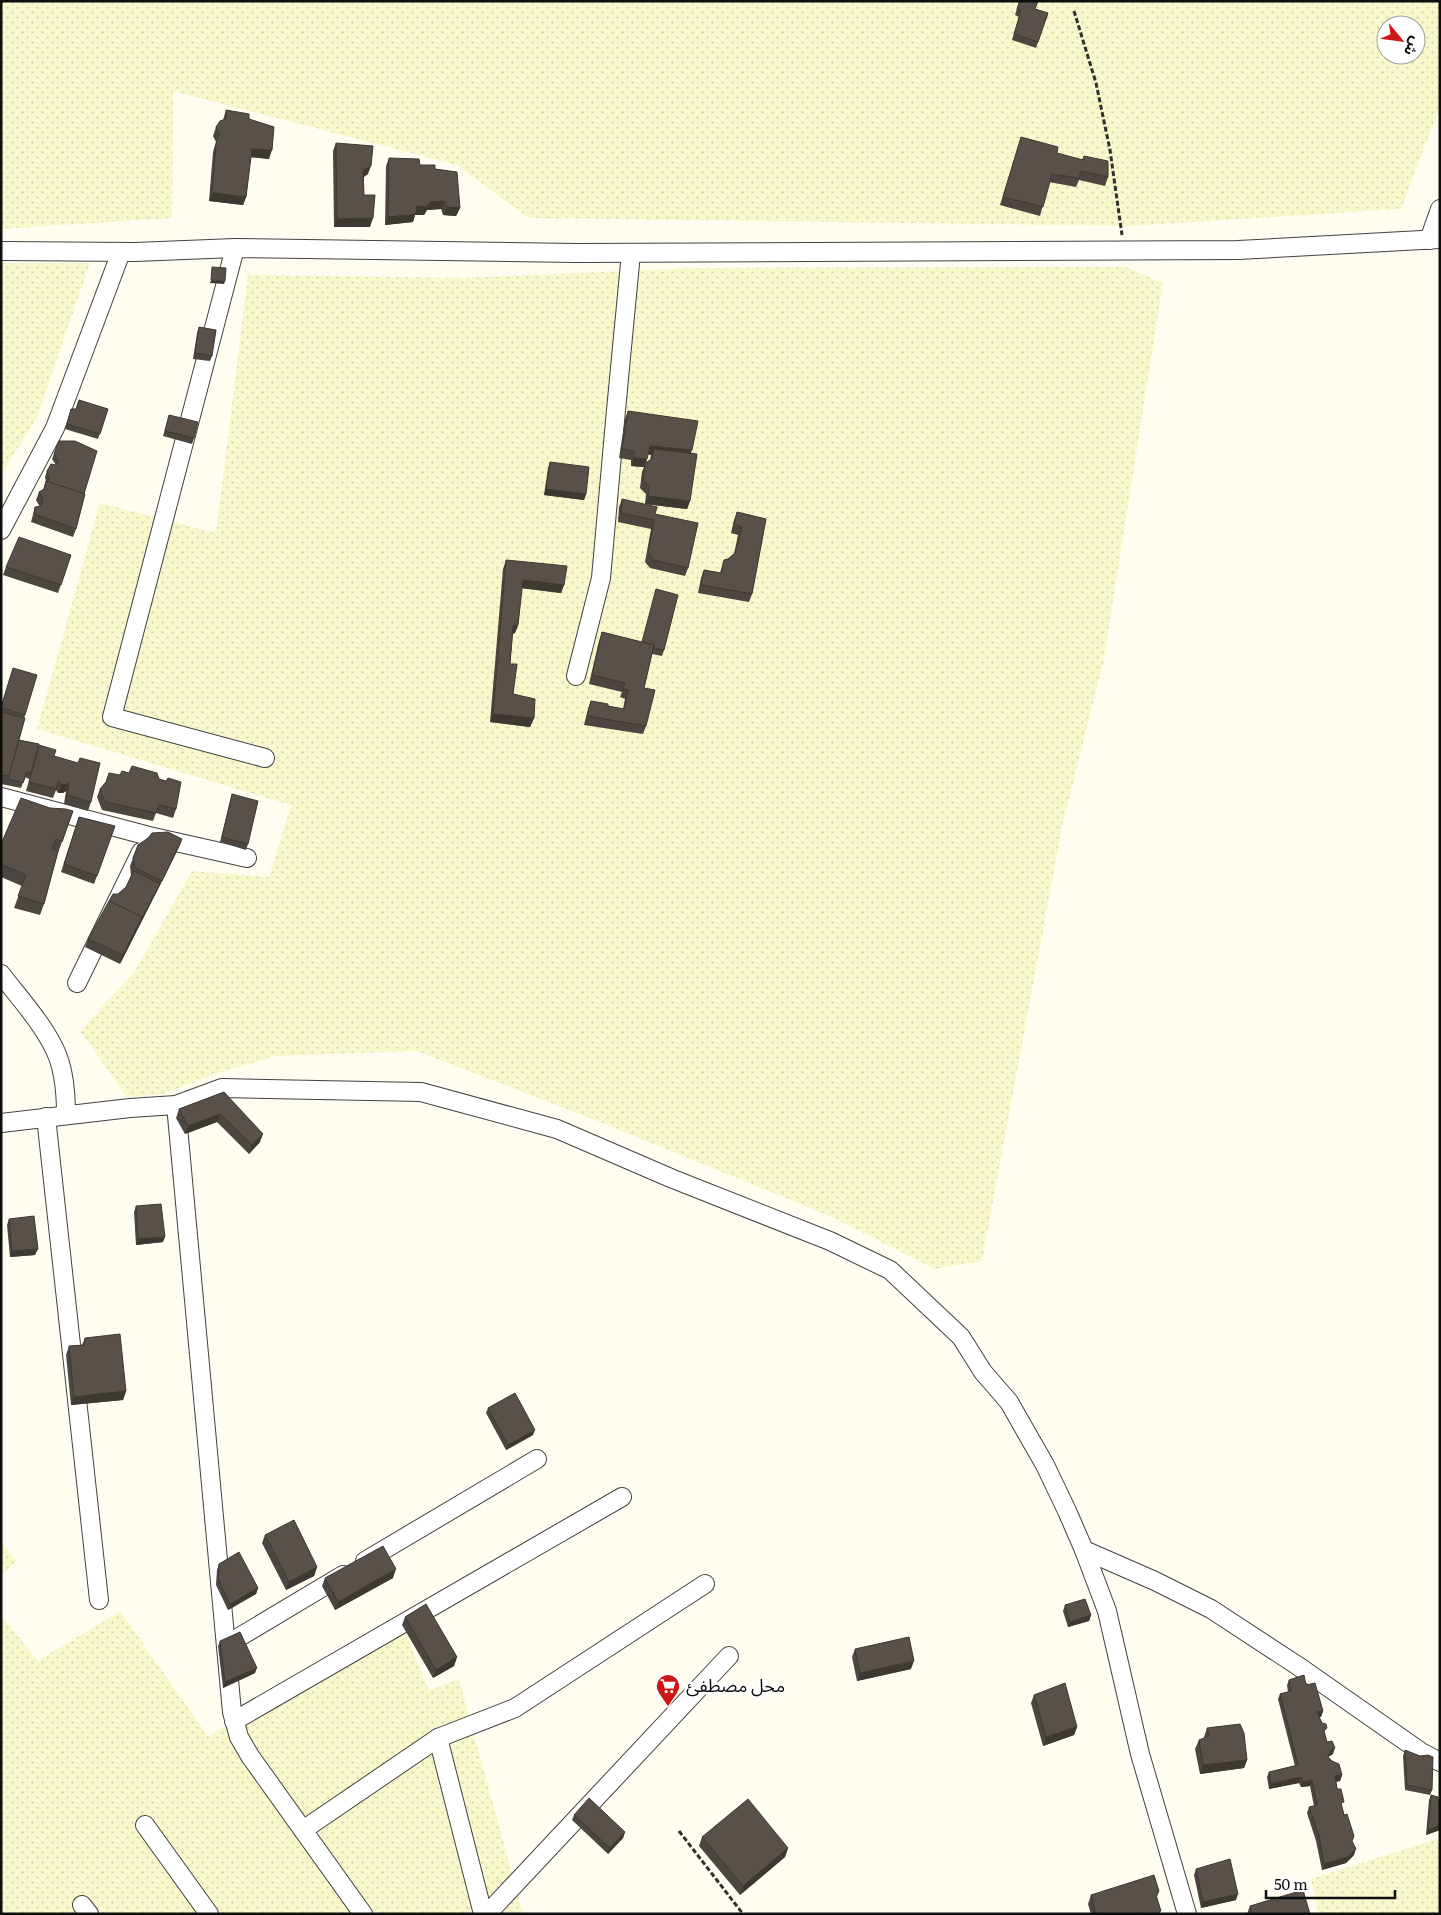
<svg xmlns="http://www.w3.org/2000/svg" width="1441" height="1915" viewBox="0 0 1441 1915" font-family="Literata,'Noto Sans Arabic',serif">
  <style>
    .farmland { fill: url(#farmland-dots); fill-rule: evenodd }
    .lines { fill: none; stroke-linecap: round; stroke-linejoin: round }
    .minor-casing { stroke: #414141; stroke-width: 20 }
    .path { stroke: #303030; stroke-width: 3; stroke-dasharray: 5 2.5; stroke-linecap: butt }
    .minor { stroke: #fff; stroke-width: 18 }
    .wall { fill: #4d453f; fill-rule: evenodd }
    .shaded-wall { fill: #3e3833 }
    .building { fill: #595049; stroke: #3e3833 }
    .labels { text-anchor: middle; stroke-width: 5; stroke-linejoin: round; paint-order: stroke }
    .poi-label { font-size: 18px; fill: #0e0e0e; stroke: #fff; text-anchor: start }
  </style>
  <defs>
    <pattern id="farmland-dots" width="8" height="8" patternUnits="userSpaceOnUse" patternTransform="scale(1.25)"><rect width="8" height="8" fill="#f9f7cc"/><path d="M2 2h.1M6 6h.1" fill="none" stroke="#d4d3ae" stroke-width="1.8" stroke-linecap="round"/></pattern>
  </defs>
  <rect width="100%" height="100%" fill="#fffdf0"/>
  <g class="farmland">
    <path d="M1 1H1440V106L1401 209 1131 226 529 218 457 165 173 91 172 218 1 229ZM1386 25H1416V55H1386Z"/>
    <polygon points="1,263 90,263 37,417 1,475"/>
    <polygon points="1126,267 1163,283 1103,664 1063,822 982,1261 935,1269 832,1217 600,1122 417,1051 275,1056 215,1074 163,1094 127,1097 80,1031 135,971 192,871 269,877 291,805 37,729 100,503 216,533 248,275 463,278 692,268"/>
    <polygon points="1,1542 17,1561 1,1575"/>
    <polygon points="120,1611 208,1736 402,1625 429,1691 459,1679 523,1914 1,1914 1,1616 38,1661"/>
    <polygon points="1440,1838 1440,1914 1319,1914 1311,1879"/>
  </g>
  <g class="lines">
    <g class="minor-casing">
      <g id="minor">
        <polyline points="1429,240 1440,209"/>
        <polyline points="235,248 112,717 265,758"/>
        <polyline points="1,251 135,252 235,248 577,253 1238,250 1440,239"/>
        <polyline points="1,530 55,428 121,252"/>
        <polyline points="576,676 601,578 616,410 631,253"/>
        <polyline points="1,797 149,836 247,858"/>
        <path d="M1 974C20 999 47 1028 58 1057 65 1076 66 1095 66 1115"/>
        <polyline points="77,983 141,852"/>
        <polyline points="176,1105 232,1712 239,1737 250,1756 363,1914"/>
        <polyline points="46,1117 99,1600"/>
        <polyline points="1,1123 130,1108 176,1105 222,1088 421,1092 557,1129 673,1179 830,1241 890,1270 961,1337 983,1372 1009,1402 1045,1465 1067,1511 1084,1550 1107,1611 1140,1754 1187,1914"/>
        <polyline points="1084,1550 1155,1581 1211,1609 1298,1666 1421,1752 1440,1762"/>
        <polyline points="365,1561 537,1459"/>
        <polyline points="226,1645 343,1575"/>
        <polyline points="234,1721 622,1497"/>
        <polyline points="438,1738 483,1914"/>
        <polyline points="145,1825 209,1914"/>
        <polyline points="303,1830 438,1738 515,1708 705,1584"/>
        <polyline points="82,1905 89,1914"/>
        <polyline points="487,1914 729,1656"/>
      </g>
    </g>
    <g class="path">
      <polyline points="1074,11 1096,83 1110,150 1122,235"/>
      <polyline points="679,1831 743,1914"/>
    </g>
    <use href="#minor" class="minor"/>
  </g>
  <g class="wall">
    <polygon points="1019,1 1035,9 1048,13 1036,48 1012,40 1019,17 1015,15"/>
    <polygon points="226,110 249,119 269,159 251,157 246,197 243,205 209,201 213,152 216,142 213,136 216,127 223,120"/>
    <polygon points="1021,137 1057,153 1082,160 1084,156 1108,177 1105,186 1079,180 1076,187 1049,182 1040,216 1000,205"/>
    <polygon points="336,143 368,174 364,177 364,195 370,227 334,227 333,151"/>
    <polygon points="389,158 435,169 460,208 456,216 443,215 441,209 427,210 424,215 415,215 413,222 385,225 386,166"/>
    <polygon points="199,327 212,356 210,361 193,359 197,333"/>
    <polygon points="71,409 108,409 98,439 65,429"/>
    <path d="M628 411 691 453 690 501 687 509 645 504 646 494 640 488 642 472 644 467 631 466V460L619 458 625 419ZM648 454 651 455 650 460 646 463Z"/>
    <polygon points="169,415 194,438 192,444 163,436"/>
    <polygon points="59,441 84,494 76,529 73,537 31,522 35,507 40,507 36,500 39,492 43,490 46,481 46,482 45,477 47,471 56,465 52,459"/>
    <polygon points="550,462 586,494 584,500 544,495 548,468"/>
    <polygon points="622,499 655,514 688,568 685,576 650,568 645,562 651,529 618,522 619,507"/>
    <polygon points="737,512 766,519 752,594 749,602 698,593 701,578 704,570 720,573 724,560 728,559 734,554 738,535 731,533 734,520"/>
    <polygon points="71,555 58,593 3,575 6,567"/>
    <polygon points="506,560 564,585 561,593 522,588 518,625 515,633 513,634 510,664 513,694 534,718 530,727 490,722 503,569"/>
    <polygon points="656,589 664,650 662,656 652,654 644,688 646,726 643,734 584,725 588,709 591,701 608,706 623,709 625,699 620,697 622,692 589,684 599,641 602,632 642,642"/>
    <polygon points="1,707 25,715 19,740 38,747 54,756 91,802 88,811 64,804 66,791 63,793 58,793 56,790 53,798 26,791 30,777 29,779 25,777 21,788 1,784"/>
    <polygon points="120,775 159,779 176,809 173,818 156,813 153,821 102,810 97,797 100,789"/>
    <polygon points="232,794 248,844 246,850 220,842"/>
    <polygon points="50,808 73,811 58,853 44,904 40,915 14,908 22,886 1,877 1,844"/>
    <polygon points="79,817 115,826 94,884 61,872"/>
    <polygon points="182,839 179,847 158,889 120,964 85,947 88,939 118,894 126,887 131,875 130,866 138,845"/>
    <polygon points="224,1092 260,1142 249,1154 217,1122 185,1134 176,1118 179,1109"/>
    <polygon points="136,1206 163,1242 136,1245 134,1212"/>
    <polygon points="9,1219 35,1255 10,1257 7,1225"/>
    <polygon points="85,1338 126,1391 123,1400 71,1405 66,1355 69,1346 82,1345"/>
    <polygon points="488,1408 533,1435 506,1450 486,1413"/>
    <polygon points="265,1535 317,1567 314,1576 286,1590 262,1543"/>
    <polygon points="219,1564 258,1588 256,1594 228,1610 216,1585 217,1570"/>
    <polygon points="325,1578 393,1578 335,1610 322,1586"/>
    <polygon points="1065,1605 1091,1615 1089,1621 1068,1627 1063,1611"/>
    <polygon points="405,1617 457,1657 454,1666 433,1678 402,1625"/>
    <polygon points="220,1641 255,1673 223,1688 218,1646"/>
    <polygon points="855,1649 911,1669 857,1681 852,1657"/>
    <polygon points="1289,1680 1306,1685 1323,1711 1321,1717 1319,1717 1327,1742 1333,1754 1328,1757 1342,1775 1340,1781 1336,1782 1344,1815 1352,1842 1354,1855 1346,1863 1322,1870 1316,1841 1307,1813 1309,1807 1314,1806 1310,1786 1301,1787 1299,1783 1269,1789 1267,1777 1269,1772 1295,1766 1278,1699 1280,1694 1288,1692 1287,1685"/>
    <polygon points="1034,1695 1077,1727 1074,1735 1043,1746 1031,1703"/>
    <polygon points="1207,1728 1247,1760 1244,1768 1200,1774 1195,1749 1199,1740 1205,1738 1204,1737"/>
    <polygon points="1405,1750 1432,1790 1430,1795 1405,1790 1403,1756"/>
    <polygon points="1431,1795 1440,1813 1440,1830 1426,1835 1429,1800"/>
    <polygon points="574,1815 625,1832 623,1838 608,1854 572,1820"/>
    <polygon points="702,1837 788,1848 785,1857 740,1895 699,1846"/>
    <polygon points="1196,1869 1236,1900 1201,1908 1194,1875"/>
    <polygon points="1159,1891 1157,1897 1160,1914 1091,1914 1088,1904 1091,1895"/>
    <polygon points="1250,1906 1310,1914 1247,1914"/>
  </g>
  <g class="shaded-wall">
    <polygon points="252,149 272,150 269,159 248,157"/>
    <polygon points="371,166 368,174 360,178 363,170"/>
    <polygon points="212,193 246,197 243,205 209,201"/>
    <polygon points="444,201 441,209 427,210 424,215 415,215 413,222 385,225 388,217 430,202"/>
    <polygon points="447,207 460,208 456,216 443,215"/>
    <polygon points="373,218 370,227 334,227 337,219"/>
    <polygon points="211,280 225,281 224,284 210,283"/>
    <polygon points="650,446 692,450 689,458 654,449 651,455 647,454"/>
    <polygon points="634,458 647,459 644,467 631,466"/>
    <polygon points="546,489 586,494 584,500 544,495"/>
    <polygon points="648,496 690,501 687,509 645,504"/>
    <polygon points="523,580 564,585 561,593 520,588"/>
    <polygon points="518,625 515,633 510,634 513,626"/>
    <polygon points="493,714 534,718 530,727 490,722"/>
    <polygon points="69,783 66,791 63,793 58,793 61,784"/>
    <polygon points="182,839 179,847 158,889 120,964 123,955 142,917 160,884"/>
    <polygon points="220,1114 217,1122 185,1134 188,1126"/>
    <polygon points="263,1134 260,1142 249,1154 252,1145"/>
    <polygon points="165,1237 163,1242 136,1245 138,1239"/>
    <polygon points="38,1249 35,1255 10,1257 12,1251"/>
    <polygon points="126,1391 123,1400 71,1405 74,1397"/>
    <polygon points="535,1430 533,1435 506,1450 508,1445"/>
    <polygon points="317,1567 314,1576 286,1590 289,1582"/>
    <polygon points="396,1569 393,1578 335,1610 338,1602"/>
    <polygon points="258,1588 256,1594 228,1610 230,1604"/>
    <polygon points="1091,1615 1089,1621 1068,1627 1070,1622"/>
    <polygon points="457,1657 454,1666 433,1678 436,1670"/>
    <polygon points="914,1661 911,1669 857,1681 860,1673"/>
    <polygon points="257,1668 255,1673 223,1688 225,1682"/>
    <polygon points="1323,1711 1321,1717 1315,1718 1317,1712"/>
    <polygon points="1077,1727 1074,1735 1043,1746 1046,1737"/>
    <polygon points="1335,1748 1333,1754 1328,1757 1330,1751"/>
    <polygon points="1247,1760 1244,1768 1200,1774 1203,1765"/>
    <polygon points="1342,1775 1340,1781 1333,1782 1335,1776"/>
    <polygon points="1301,1777 1299,1783 1269,1789 1271,1784"/>
    <polygon points="1312,1780 1310,1786 1301,1787 1303,1782"/>
    <polygon points="1440,1825 1440,1830 1426,1835 1428,1830"/>
    <polygon points="625,1832 623,1838 608,1854 610,1848"/>
    <polygon points="788,1848 785,1857 740,1895 743,1886"/>
    <polygon points="1356,1849 1354,1855 1346,1863 1322,1870 1324,1864"/>
    <polygon points="1238,1894 1236,1900 1201,1908 1203,1902"/>
  </g>
  <g class="building">
    <polygon points="1020,1 1038,1 1035,9 1048,13 1038,42 1014,34 1021,11 1017,9"/>
    <polygon points="226,110 249,114 249,119 274,127 272,150 252,149 246,197 212,193 216,144 219,134 216,127 220,121 226,119"/>
    <polygon points="1021,137 1058,147 1057,153 1083,160 1084,156 1108,161 1108,177 1081,171 1079,178 1052,174 1043,207 1003,197"/>
    <polygon points="336,143 373,146 371,166 363,170 364,195 375,195 373,218 337,219"/>
    <polygon points="389,158 419,159 420,165 435,165 435,169 457,172 460,208 447,207 444,201 430,202 427,207 417,206 416,214 388,217"/>
    <polygon points="212,267 226,268 225,281 211,280"/>
    <polygon points="199,327 216,330 212,356 195,353"/>
    <polygon points="79,400 108,409 100,434 67,424 71,409 76,409"/>
    <polygon points="628,411 698,421 692,450 650,446 647,459 634,458 634,451 622,449"/>
    <polygon points="169,415 198,422 194,438 165,431"/>
    <polygon points="59,441 75,441 97,451 84,494 48,482 49,478 47,471 51,464 56,465 59,461 54,454"/>
    <polygon points="654,449 697,454 690,501 648,496 649,486 643,480 645,463 652,459"/>
    <polygon points="550,462 589,467 586,494 546,489"/>
    <polygon points="46,481 85,494 76,529 34,514 35,507 41,506 43,499 39,492 44,489"/>
    <polygon points="622,499 657,507 655,514 698,523 688,568 653,560 648,553 654,520 621,513"/>
    <polygon points="737,512 766,519 752,594 701,585 704,570 721,573 724,560 728,559 735,553 742,527 734,525"/>
    <polygon points="19,537 71,555 61,585 6,567"/>
    <polygon points="506,560 567,566 564,585 523,580 518,625 513,626 510,664 517,664 513,694 535,699 534,718 493,714"/>
    <polygon points="656,589 678,595 664,650 654,648 654,645 642,642"/>
    <polygon points="602,632 654,645 644,688 655,690 646,726 587,716 591,701 608,704 608,706 624,709 628,690 623,689 625,683 592,675"/>
    <polygon points="13,668 37,675 25,715 1,707"/>
    <polygon points="1,712 25,718 9,776 1,775"/>
    <polygon points="19,740 39,744 31,773 27,772 23,783 8,779"/>
    <polygon points="39,745 56,750 54,756 78,763 80,758 100,763 91,802 67,795 69,783 66,785 61,784 58,781 56,789 29,782"/>
    <polygon points="132,766 157,773 159,779 166,781 168,778 181,782 176,809 159,805 156,813 105,802 100,789 106,782 109,773 120,775 122,771 129,773"/>
    <polygon points="232,794 258,801 248,844 222,837"/>
    <polygon points="21,798 50,808 66,809 73,811 62,842 56,839 52,849 58,851 44,904 18,896 26,875 1,864 1,844"/>
    <polygon points="79,817 115,826 97,876 64,864"/>
    <polygon points="168,832 182,839 162,881 135,868 133,858 138,845 148,838 152,833"/>
    <polygon points="134,871 160,884 141,920 142,917 109,901 113,894 118,894 126,887"/>
    <polygon points="109,901 142,917 123,955 88,939"/>
    <polygon points="224,1092 263,1134 252,1145 220,1114 188,1126 179,1109"/>
    <polygon points="161,1204 165,1237 138,1239 136,1206"/>
    <polygon points="34,1216 38,1249 12,1251 9,1219"/>
    <polygon points="120,1334 126,1391 74,1397 69,1346 84,1345 85,1338"/>
    <polygon points="515,1393 535,1430 508,1445 488,1408"/>
    <polygon points="294,1520 317,1567 289,1582 265,1535"/>
    <polygon points="383,1546 396,1569 338,1602 325,1578"/>
    <polygon points="239,1552 258,1588 230,1604 218,1579 219,1564"/>
    <polygon points="1085,1599 1091,1615 1070,1622 1065,1605"/>
    <polygon points="426,1604 457,1657 436,1670 405,1617"/>
    <polygon points="240,1632 257,1668 225,1682 220,1641"/>
    <polygon points="909,1637 914,1661 860,1673 855,1649"/>
    <polygon points="1304,1675 1306,1685 1315,1683 1323,1711 1317,1712 1322,1723 1326,1724 1327,1728 1324,1731 1327,1742 1332,1741 1335,1748 1330,1751 1328,1757 1332,1761 1339,1764 1342,1775 1335,1776 1337,1789 1341,1789 1344,1802 1341,1803 1344,1815 1347,1814 1354,1836 1352,1841 1356,1849 1348,1857 1324,1864 1319,1835 1309,1807 1317,1805 1312,1780 1303,1782 1301,1777 1271,1784 1269,1772 1298,1765 1280,1694 1291,1691 1289,1680"/>
    <polygon points="1065,1683 1077,1727 1046,1737 1034,1695"/>
    <polygon points="1240,1724 1244,1733 1247,1760 1203,1765 1199,1740 1209,1736 1207,1728"/>
    <polygon points="1405,1750 1420,1756 1428,1755 1433,1757 1432,1790 1407,1785"/>
    <polygon points="1431,1795 1438,1797 1440,1813 1440,1825 1428,1830"/>
    <polygon points="589,1798 625,1832 610,1848 574,1815"/>
    <polygon points="748,1799 788,1848 743,1886 702,1837"/>
    <polygon points="1230,1859 1238,1894 1203,1902 1196,1869"/>
    <polygon points="1154,1875 1159,1891 1156,1895 1161,1911 1154,1914 1141,1914 1140,1913 1138,1914 1096,1914 1091,1895"/>
    <polygon points="1303,1890 1310,1914 1252,1914 1250,1906"/>
  </g>
  <defs>
    <g id="supermarket-pin" transform="scale(1.25)"><path d="M0 17L-7.5 6A9.5 9.5 0 1 1 7.5 6Z" fill="#cf1616" stroke="#fff"/><path d="M-6-5.5h2.5l.6 2H6L4.5 2H-2.5L-4.4-4H-6ZM-1.5 3.2a1.3 1.3 0 1 0 .1 0ZM3 3.2a1.3 1.3 0 1 0 .1 0Z" fill="#fff"/></g>
  </defs>
  <g fill-rule="evenodd">
    <use href="#supermarket-pin" x="668" y="1686"/>
  </g>
  <g class="labels">
    <g class="poi-label">
      <text x="686" y="1692">محل مصطفئ</text>
    </g>
  </g>
  <rect width="1441" height="1915" fill="none" stroke="#0e0e0e" stroke-width="5"/>
  <g transform="translate(1401 40) rotate(119)"><circle r="24" fill="#ffffff" stroke="#9f9f9f"/>
  <path d="M0-4L9 19L0 12L-9 19Z" fill="#cf1616"/>
  <text y="-8" font-size="14" font-weight="bold" text-anchor="middle" fill="#0e0e0e">ش</text>
  </g>
  <path d="M1266 1890v8h129v-8" fill="none" stroke="#0e0e0e" stroke-width="2.5"/>
  <text x="1274" y="1890" font-size="15" fill="#0e0e0e" stroke="#ffffff" stroke-width="4" paint-order="stroke">50 m</text>
</svg>
